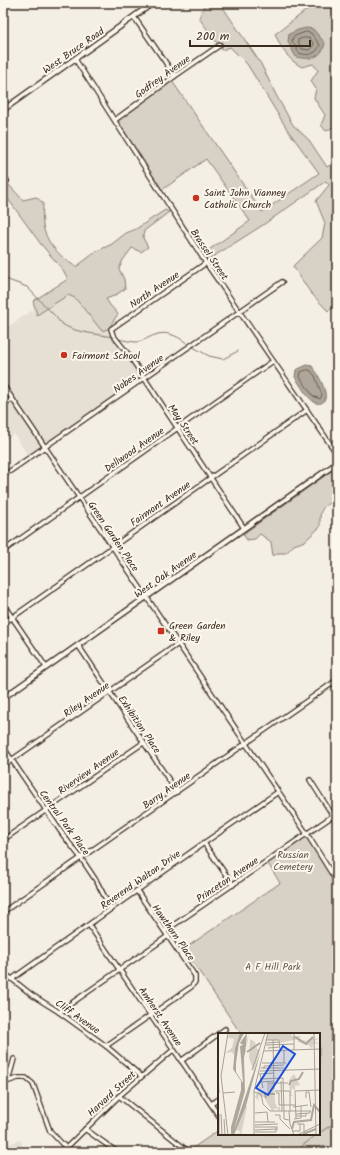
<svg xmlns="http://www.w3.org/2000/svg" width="340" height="1155" viewBox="0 0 340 1155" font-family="Kalam,sans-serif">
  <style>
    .built { fill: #e5dfd4 }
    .green { fill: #d8d1c6; stroke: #8a7e72 }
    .water { fill: #afa69a; stroke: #817468 }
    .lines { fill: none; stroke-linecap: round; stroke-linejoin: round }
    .shore { stroke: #695c50; stroke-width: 1 }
    .stream { stroke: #817468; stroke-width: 1 }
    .minor-casing { stroke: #3b2a1e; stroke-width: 6 }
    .tertiary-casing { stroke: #3b2a1e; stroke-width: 7 }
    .minor { stroke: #fbf7ec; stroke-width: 3.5 }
    .tertiary { stroke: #fbf7ec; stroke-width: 4 }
    .poi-dot { fill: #c8321e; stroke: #fbf7ec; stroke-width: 1.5 }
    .labels { text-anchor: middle; stroke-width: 4; stroke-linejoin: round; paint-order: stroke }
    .street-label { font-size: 10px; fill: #3b2a1e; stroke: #fbf7ec }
    .poi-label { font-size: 10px; fill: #3b2a1e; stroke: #fbf7ec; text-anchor: start }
    .park-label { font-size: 10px; fill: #625448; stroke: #fbf7ec }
    .inset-river { fill: none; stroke: #afa69a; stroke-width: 2 }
    .inset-road { fill: none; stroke: #a9a095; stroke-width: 1 }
    .view { fill: #1d4ed8; fill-opacity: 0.15; stroke: #1d4ed8; stroke-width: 2 }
    .inset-edge { fill: none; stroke: #3b2a1e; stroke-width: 2 }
  </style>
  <rect width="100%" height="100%" fill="#f3efe4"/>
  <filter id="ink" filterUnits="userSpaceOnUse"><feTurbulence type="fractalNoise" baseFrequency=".025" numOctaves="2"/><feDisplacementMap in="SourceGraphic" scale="8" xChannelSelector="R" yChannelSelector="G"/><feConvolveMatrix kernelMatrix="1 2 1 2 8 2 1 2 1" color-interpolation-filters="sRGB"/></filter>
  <g filter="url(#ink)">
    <g class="built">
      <polygon points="69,286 108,332 141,378 29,457 14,434 3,441 3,403 11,398 3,385 3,330"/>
      <polygon points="20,1140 24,1152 3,1152 3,1146"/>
    </g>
    <g class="green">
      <polygon points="205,3 220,3 261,64 276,95 293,125 309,140 327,167 337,161 337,305 328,311 310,292 293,266 322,238 325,223 316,201 329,185 326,181 263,225 208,260 203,254 250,221 206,159 162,190 117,120 172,81 262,212 319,173 287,129 247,64 230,47 222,50 199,18"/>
      <path d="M316 3C329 3 330 4 337 15V125L326 131 321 125 325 115 314 98 316 89 311 81 318 70 313 64 302 67C288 60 281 48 275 34Z"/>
      <path d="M8 184 23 200 36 197 43 203C43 210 42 218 43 225 46 244 62 258 76 267L97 251 112 244 126 233 136 229 165 210 169 212 144 231 143 238 148 247 141 252 132 248 123 260 119 269 124 279 125 289 114 296 106 299 110 305 118 314 108 329 102 331 75 298 68 295 37 315 33 301 68 279 63 270 40 243 3 192V188Z"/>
      <path d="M337 467V499C320 508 320 508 320 527L305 541 294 545 286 553H278L273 556 271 542 260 534 255 539 247 540 243 534Z"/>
      <polygon points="306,836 337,881 337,1152 187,1152 219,1130 219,1134 319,1134 319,1034 241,1034 184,949 280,883 267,862"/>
    </g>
    <g class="water">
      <path d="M306 28 313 29 325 43C322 59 309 60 296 57L288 42 289 34 298 30Z"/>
      <path d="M307 365 312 366C317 372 331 396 323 402 320 404 317 404 314 402 306 396 301 386 295 377L296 370Z"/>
    </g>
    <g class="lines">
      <g class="shore">
        <path d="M306 32 311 33 320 45C316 55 308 56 299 53L292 41 293 37Z"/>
        <polygon points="304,38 309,38 314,44 313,46 309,50 302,49 298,42 298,40"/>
        <polygon points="307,370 310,370 315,376 322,395 320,399 313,396 300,377 301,372"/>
      </g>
      <g class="stream">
        <path d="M3 278 27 287 56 317C65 333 95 333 112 337"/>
        <path d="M118 339C124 340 131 342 137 342 144 341 150 336 158 334 169 331 181 338 189 345"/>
        <polyline points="193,347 209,356 223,359 238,351"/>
        <polyline points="319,1133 330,1126 337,1125"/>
        <polyline points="295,1152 317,1134"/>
      </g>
      <g class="minor-casing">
        <g id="minor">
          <polyline points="134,17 175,76"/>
          <polyline points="75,59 206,263 337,454"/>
          <polyline points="115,120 175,76 220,45"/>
          <polyline points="3,175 7,181 3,184"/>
          <polyline points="206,263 111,329 113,335 129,355 244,528"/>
          <polyline points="3,385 307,834 337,882"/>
          <polyline points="3,405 12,399"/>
          <polyline points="3,476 282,282"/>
          <polyline points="3,551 273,361"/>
          <polyline points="3,604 46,667"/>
          <polyline points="3,624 307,410"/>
          <polyline points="78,645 177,792"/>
          <polyline points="3,747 63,835 81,858 97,882 111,909"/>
          <polyline points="3,766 178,644"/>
          <polyline points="310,780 337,822"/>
          <polyline points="3,840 143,743"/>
          <polyline points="204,843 233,885"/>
          <polyline points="3,912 337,680"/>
          <polyline points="89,925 219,1116"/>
          <polyline points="165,931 337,813"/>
          <polyline points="3,972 32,995 59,1012 106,1046 141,1076"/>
          <polyline points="12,979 204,843 278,792"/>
          <polyline points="59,1012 168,936"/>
          <polyline points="106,1046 191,987 195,982 195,976 137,891"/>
          <polyline points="181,1061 225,1029"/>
          <polyline points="8,1081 14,1059"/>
          <polyline points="3,1083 18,1078 26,1078 33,1084 50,1131 66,1148"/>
          <polyline points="119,1096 188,1151"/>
          <polyline points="211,1104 219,1099"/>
          <polyline points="85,1129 117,1152"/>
          <polyline points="62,1152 119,1096 173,1050"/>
        </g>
      </g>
      <g class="tertiary-casing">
        <g id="tertiary">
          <polyline points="3,110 153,3"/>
          <polyline points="3,698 337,463"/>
        </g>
      </g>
      <use href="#minor" class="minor"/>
      <use href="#tertiary" class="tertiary"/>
    </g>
  </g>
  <g class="poi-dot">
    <circle cx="196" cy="198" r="4"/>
    <circle cx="64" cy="355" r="4"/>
    <rect x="157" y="627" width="8" height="8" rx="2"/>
  </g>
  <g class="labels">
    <g class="street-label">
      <text transform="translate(73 50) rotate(-35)" y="4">West Bruce Road</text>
      <text transform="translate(162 76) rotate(-36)" y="4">Godfrey Avenue</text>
      <text transform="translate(210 254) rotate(56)" y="4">Brassel Street</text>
      <text transform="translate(154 289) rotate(-34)" y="4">North Avenue</text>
      <text transform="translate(138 373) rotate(-35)" y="4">Nobes Avenue</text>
      <text transform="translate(184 424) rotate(56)" y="4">May Street</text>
      <text transform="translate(134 449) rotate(-35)" y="4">Dellwood Avenue</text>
      <text transform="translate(160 503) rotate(-35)" y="4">Fairmont Avenue</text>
      <text transform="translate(114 536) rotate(56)" y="4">Green Garden Place</text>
      <text transform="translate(165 574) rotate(-35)" y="4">West Oak Avenue</text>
      <text transform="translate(86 699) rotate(-35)" y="4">Riley Avenue</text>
      <text transform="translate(140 724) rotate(56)" y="4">Exhibition Place</text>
      <text transform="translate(88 771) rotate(-35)" y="4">Riverview Avenue</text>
      <text transform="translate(166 790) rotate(-35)" y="4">Barry Avenue</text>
      <text transform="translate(65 822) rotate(54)" y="4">Central Park Place</text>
      <text transform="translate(140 879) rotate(-35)" y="4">Reverend Walton Drive</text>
      <text transform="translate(227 879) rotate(-34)" y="4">Princeton Avenue</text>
      <text transform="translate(174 932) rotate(55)" y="4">Hawthorn Place</text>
      <text transform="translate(78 1016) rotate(35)" y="4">Cliff Avenue</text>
      <text transform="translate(161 1016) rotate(56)" y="4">Amherst Avenue</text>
      <text transform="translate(111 1093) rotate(-43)" y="4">Harvard Street</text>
    </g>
    <g class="poi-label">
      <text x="204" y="196">Saint John Vianney<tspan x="204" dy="12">Catholic Church</tspan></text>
      <text x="72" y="359">Fairmont School</text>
      <text x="169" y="629">Green Garden<tspan x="169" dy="12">&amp; Riley</tspan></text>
    </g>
    <g class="park-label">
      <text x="293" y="858">Russian<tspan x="293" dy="12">Cemetery</tspan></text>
      <text x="273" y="970">A F Hill Park</text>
    </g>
  </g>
  <g transform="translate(218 1033)">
    <rect width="102" height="102" fill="#f3efe4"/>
    <path d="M11 0H22L16 22 14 19 7 20 14 15 16 6 10 5ZM51 0H75L73 3H82V6L88 8 96 3V6L102 5 96 8 102 11 96 10 94 16 90 11 91 16 90 12 80 9V6L62 10V7H47ZM32 6 37 9 39 16H42L36 38 31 25ZM76 41 82 52 77 53V58L74 55 73 61 75 63H72L71 47ZM56 50 57 70 60 75 62 73V78L58 75 54 78 46 64 40 63 41 68 37 64 40 57 49 59V51ZM26 73H29L23 102H20L23 98 18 97Z" fill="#d8d1c6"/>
    <path d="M22 0H26L21 10 18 30V39L25 50 22 13 25 12 22 10 29 0 27 22 29 8 31 0 26 25 27 58 16 97 43 17 28 73 16 102H13V94L23 57V48L15 36 17 15Z" fill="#afa69a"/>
    <path class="inset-river" d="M77 4 88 11 95 4M29 19 42 10M71 52 73 48 81 46 85 39M48 65 47 61H57M74 96 76 89 93 87 96 72 102 79M85 101 98 96"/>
    <path class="inset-road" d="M10 0 3 43 10 102M76 0V17M96 0 98 102M48 7H61L62 17M55 7 56 56M48 10 62 9M48 12 76 11M50 15 62 14M66 17V30M46 18 102 16M44 30H68M43 35H66M46 36V33L66 32M34 37 47 0M42 38 102 36M41 41 56 40M42 41 45 55M0 42 1 60M42 46 65 45 66 78M63 48 64 78M42 49 56 48M49 50H70M57 58H72V78M36 59 43 61 45 71 52 78H93M5 60 17 59M58 60H61V72H77M88 65V59H91L93 74M75 74 90 72M66 78V86L71 87M71 78 72 91 76 102M37 80 49 79 50 89M1 81V101M3 81 4 101M78 81 92 80V78M57 82H62V86L72 96M78 83H88V80M6 86 7 102M76 86 83 85V73M78 86 77 58 102 57M37 89H57M79 91H86V98M37 92 60 91M37 94H60M37 97 60 96M75 98H82V91M37 99H58V94M36 102V58L50 0M79 102 102 91"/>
    <path class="view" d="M65 13 77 21 50 62 38 55Z"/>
    <rect width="102" height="102" class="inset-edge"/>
  </g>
  <rect width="340" height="1155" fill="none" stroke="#fbf7ec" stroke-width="16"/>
  <rect x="8" y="8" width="324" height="1139" fill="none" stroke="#3b2a1e" stroke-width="1.5" filter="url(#ink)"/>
  <path d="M190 40v6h120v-6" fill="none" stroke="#3b2a1e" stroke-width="2"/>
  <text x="196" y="40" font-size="12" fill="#3b2a1e" stroke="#fbf7ec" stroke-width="3" paint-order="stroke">200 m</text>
</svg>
